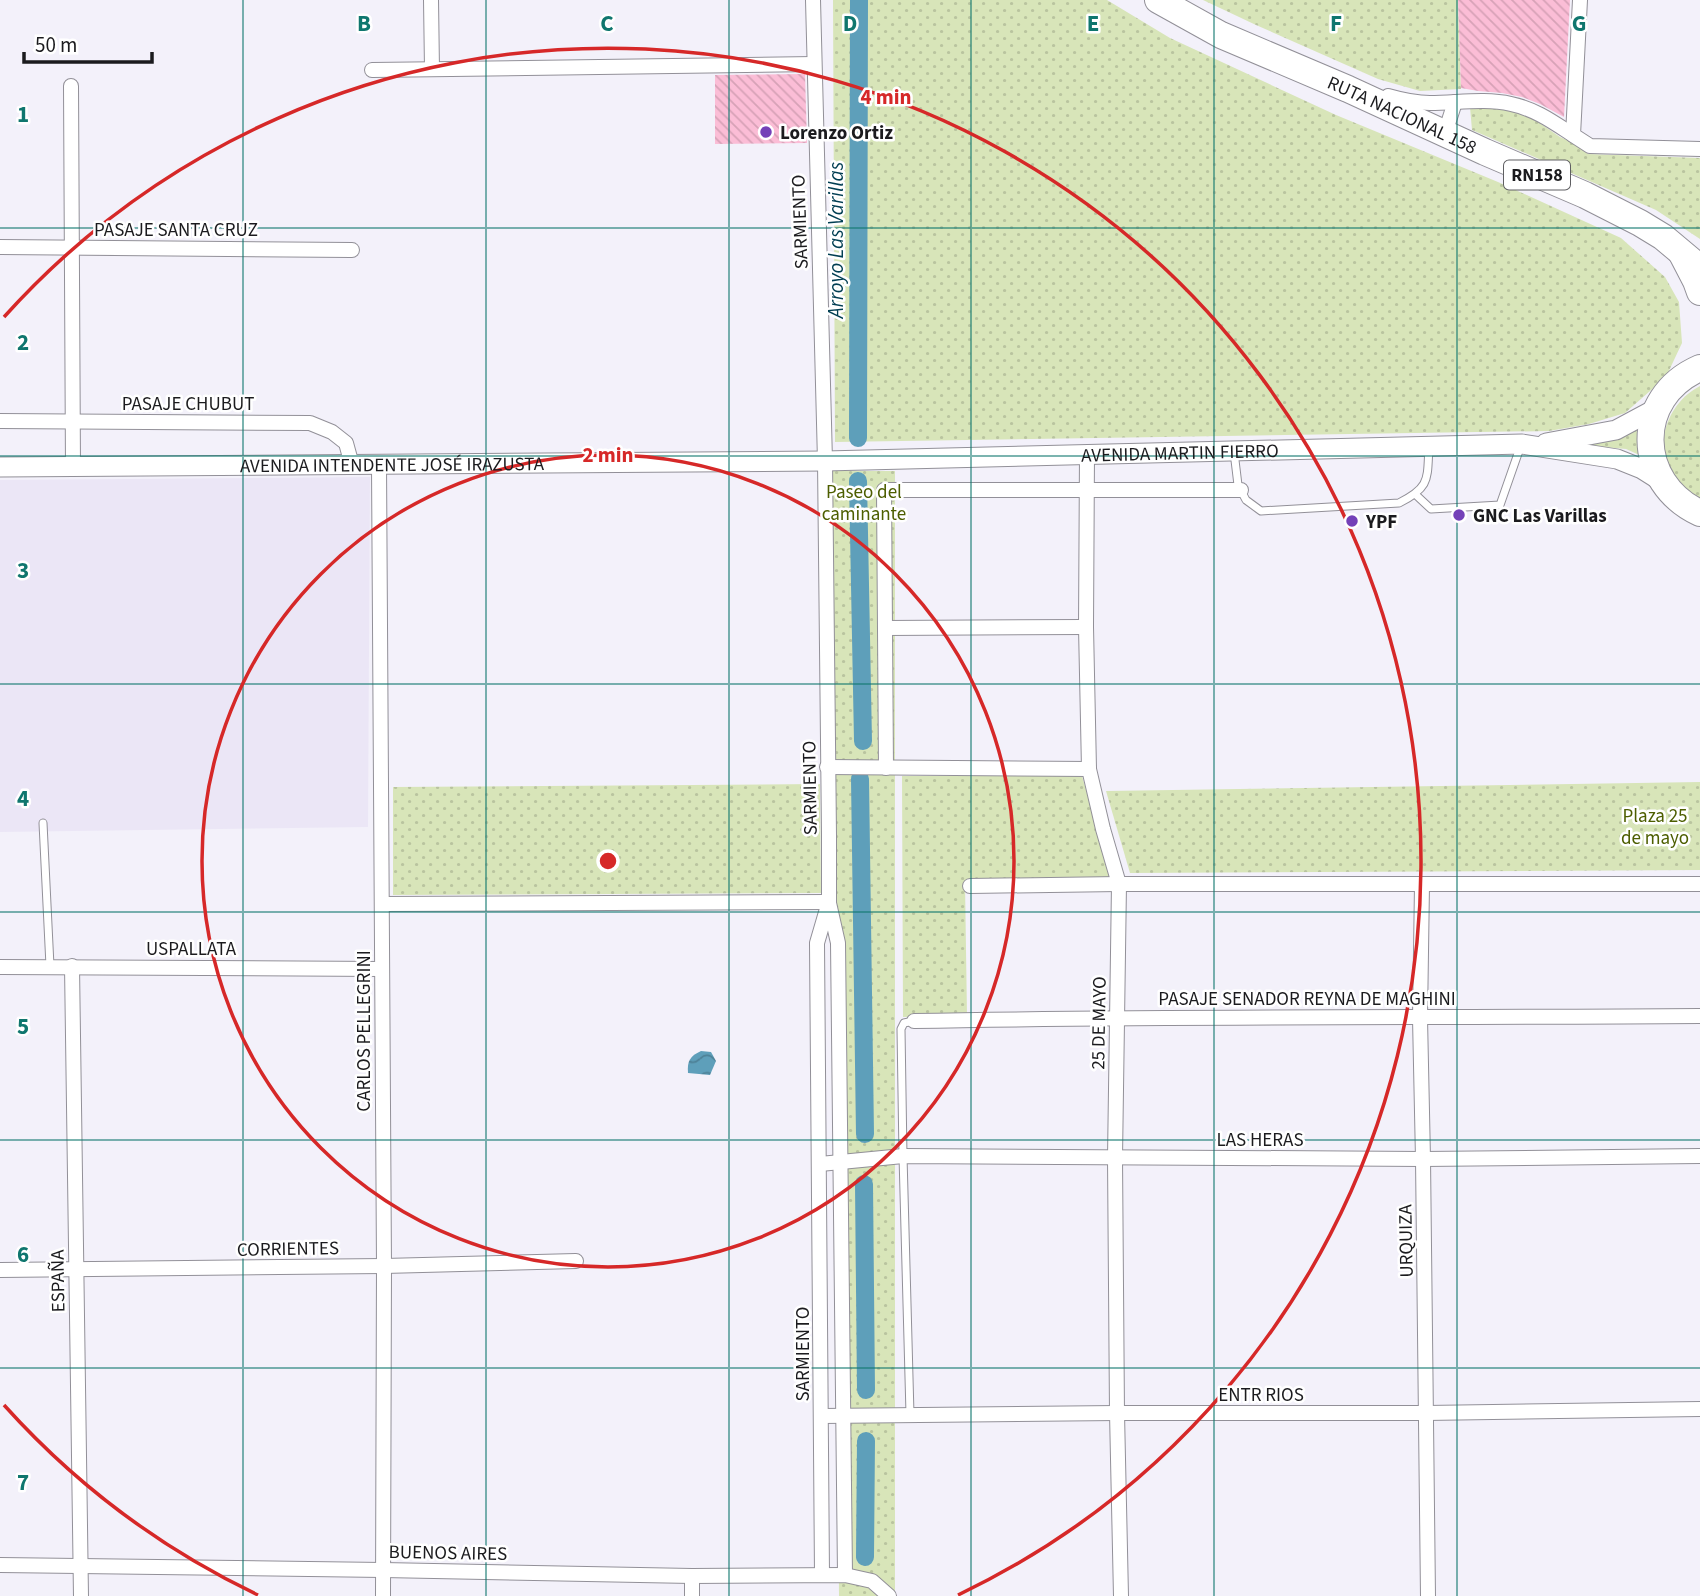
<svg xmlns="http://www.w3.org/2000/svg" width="1700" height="1596" viewBox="0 0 1700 1596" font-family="'Source Sans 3',sans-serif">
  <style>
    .built { fill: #ebe6f6 }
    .green { fill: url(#green-dots) }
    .water { fill: url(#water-waves) }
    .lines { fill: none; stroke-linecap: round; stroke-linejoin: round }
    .canal { stroke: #5e9fba; stroke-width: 18 }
    .building { fill: url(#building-back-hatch) }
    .lane-casing { stroke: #929098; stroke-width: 9 }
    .street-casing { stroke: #929098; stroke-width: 16 }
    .secondary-casing { stroke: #929098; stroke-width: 21 }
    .highway-casing { stroke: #929098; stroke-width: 28 }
    .lane { stroke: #fff; stroke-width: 7 }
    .street { stroke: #fff; stroke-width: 14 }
    .secondary { stroke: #fff; stroke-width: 19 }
    .highway { stroke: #fff; stroke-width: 26 }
    .grid { fill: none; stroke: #0f766e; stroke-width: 2; stroke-opacity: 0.55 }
    .ring { fill: none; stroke: #d62828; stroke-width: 3.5 }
    .poi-dot { fill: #7441b8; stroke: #fff; stroke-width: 2.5 }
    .labels { text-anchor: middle; stroke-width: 5; stroke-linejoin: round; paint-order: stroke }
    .shield { fill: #fff; stroke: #5f5f62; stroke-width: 2 }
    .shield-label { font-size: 18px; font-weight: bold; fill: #1b1b1e }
    .street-label { font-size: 19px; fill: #1b1b1e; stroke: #fff }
    .poi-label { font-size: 19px; font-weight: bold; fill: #1b1b1e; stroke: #fff; text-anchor: start }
    .park-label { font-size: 19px; fill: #4d5e00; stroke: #fff }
    .water-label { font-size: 21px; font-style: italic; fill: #013e52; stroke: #fff }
    .grid-label { font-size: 23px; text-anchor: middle; font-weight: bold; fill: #0f766e; stroke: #fff; stroke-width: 5; stroke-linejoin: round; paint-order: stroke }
    .centre { fill: #d62828; stroke: #fff; stroke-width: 3.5 }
    .ring-label { font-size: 21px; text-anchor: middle; font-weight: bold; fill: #d62828; stroke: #fff; stroke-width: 5; stroke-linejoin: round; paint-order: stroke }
  </style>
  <defs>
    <pattern id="green-dots" width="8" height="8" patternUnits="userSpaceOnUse" patternTransform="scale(1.75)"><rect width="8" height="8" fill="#d8e5b9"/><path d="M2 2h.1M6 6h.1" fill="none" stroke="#b9c49f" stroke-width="1.8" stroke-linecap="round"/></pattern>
    <pattern id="water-waves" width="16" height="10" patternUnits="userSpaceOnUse" patternTransform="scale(1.75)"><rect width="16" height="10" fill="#5e9fba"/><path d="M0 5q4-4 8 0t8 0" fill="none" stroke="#4d8197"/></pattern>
    <pattern id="building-back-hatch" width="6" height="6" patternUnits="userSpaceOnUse" patternTransform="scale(1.75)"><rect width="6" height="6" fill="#fbbdd6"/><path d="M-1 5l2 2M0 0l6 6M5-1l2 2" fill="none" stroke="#d7a2b7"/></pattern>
  </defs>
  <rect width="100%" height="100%" fill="#f3f1fa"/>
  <polygon class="built" points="370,477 368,827 0,832 0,480"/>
  <g class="green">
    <polygon points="833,0 1107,0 1170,38 1336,115 1498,182 1621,238 1665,277 1679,302 1682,343 1666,377 1625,413 1589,424 1549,431 835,442"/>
    <polygon points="1203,0 1458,0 1461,89 1420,91 1378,79 1256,25"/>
    <polygon points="1470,107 1498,107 1525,113 1560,137 1576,144 1588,154 1700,158 1700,239 1656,210 1472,130"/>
    <path d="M1700 386V501C1694 497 1687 493 1682 488 1649 457 1663 405 1700 386Z"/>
    <polygon points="1645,421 1646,458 1626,449 1580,445 1606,442 1627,435"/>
    <polygon points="831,471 895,471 895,1596 839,1596"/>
    <polygon points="902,776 1082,776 1112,879 965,882 967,1016 903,1017"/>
    <polygon points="1700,782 1700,870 1130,873 1106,791"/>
    <polygon points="820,784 821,893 393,895 393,787"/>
  </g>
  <path class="water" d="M701 1051 711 1052 716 1061 710 1075 688 1073C687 1061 690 1056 701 1051Z"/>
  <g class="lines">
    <g class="canal">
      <polyline points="858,438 859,0"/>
      <polyline points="858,481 863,741"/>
      <polyline points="860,779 865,1134"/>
      <polyline points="864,1184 866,1390"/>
      <polyline points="865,1557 866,1441"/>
    </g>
  </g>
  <g class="building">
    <polygon points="1458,0 1570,0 1564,117 1540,104 1522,97 1502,93 1478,91 1461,88"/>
    <polygon points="805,74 807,143 715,144 715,75"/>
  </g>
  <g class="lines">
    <g class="lane-casing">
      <g id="lane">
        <path d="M1234 452 1238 485 1246 500 1261 511 1399 503C1431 487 1427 479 1429 446"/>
        <polyline points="1416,495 1431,509 1500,505 1521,445"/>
        <polyline points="43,823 50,966"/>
        <polyline points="910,1414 903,1156 901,1029 904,1023 914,1021"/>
      </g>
    </g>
    <g class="street-casing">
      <g id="street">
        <polyline points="431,0 432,69"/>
        <polyline points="813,0 825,461 829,835 829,902 817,943 822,1575"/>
        <polyline points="1580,0 1573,135 1590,146 1700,149"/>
        <polyline points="372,70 814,64"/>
        <polyline points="71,86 73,467"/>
        <path d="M1388 96C1402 100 1416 103 1430 103 1457 103 1485 98 1511 104 1535 109 1553 122 1573 135"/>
        <polyline points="1445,133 1455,102"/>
        <polyline points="0,247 352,250"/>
        <polyline points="0,421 310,423 332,432 346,443 352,465"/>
        <polyline points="1087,454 1086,627 1089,769 1103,829 1119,884 1115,1158 1117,1413 1121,1596"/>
        <polyline points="379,465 384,1266 383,1596"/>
        <polyline points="885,628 1086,627"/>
        <polyline points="827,767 1089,769"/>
        <polyline points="886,768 884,490 1241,490"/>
        <polyline points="1422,885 1420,1018 1423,1159 1428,1596"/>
        <polyline points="970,886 1119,884 1700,884"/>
        <polyline points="829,903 838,943 845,1575"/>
        <polyline points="382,904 829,902"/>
        <polyline points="72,966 81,1596"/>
        <polyline points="0,967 382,969"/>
        <path d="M914 1021C1176 1016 1438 1018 1700 1016"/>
        <polyline points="820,1164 903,1156 1423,1159 1700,1156"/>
        <polyline points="0,1270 384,1266 576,1261"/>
        <polyline points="822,1416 1117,1413 1426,1413 1700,1409"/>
        <polyline points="0,1565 383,1570 692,1576 845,1575 872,1581 889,1596"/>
        <polyline points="692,1576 692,1596"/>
      </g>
    </g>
    <g class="secondary-casing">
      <g id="secondary">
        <polyline points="1546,443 1616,430 1657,408"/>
        <path id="s1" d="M0 467 825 461 1522 444 1617 459 1642 469 1661 481"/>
      </g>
    </g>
    <g class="highway-casing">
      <g id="highway">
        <path id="s2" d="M1158 0 1221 35 1348 89 1485 152 1585 195 1640 223 1663 237 1700 268"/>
        <polyline points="1682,254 1696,281 1700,292"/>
        <path d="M1700 368C1633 397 1635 483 1700 513"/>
      </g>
    </g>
    <use href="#lane" class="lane"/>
    <use href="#street" class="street"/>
    <use href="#secondary" class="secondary"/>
    <use href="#highway" class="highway"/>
  </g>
  <path class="grid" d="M243 0V1596M486 0V1596M729 0V1596M971 0V1596M1214 0V1596M1457 0V1596M0 228H1700M0 456H1700M0 684H1700M0 912H1700M0 1140H1700M0 1368H1700"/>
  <g class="ring">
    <circle cx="608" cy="861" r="406"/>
    <path d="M258 1595A813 813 0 0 1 4 1405M4 317A813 813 0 1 1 958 1595"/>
  </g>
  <g class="poi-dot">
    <circle cx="766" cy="132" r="7"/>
    <circle cx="1459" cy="515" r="7"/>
    <circle cx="1352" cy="521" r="7"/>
  </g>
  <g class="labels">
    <rect class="shield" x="1504" y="160.5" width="66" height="29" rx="5"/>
    <g class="shield-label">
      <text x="1537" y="181">RN158</text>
    </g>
    <g class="street-label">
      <text dy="7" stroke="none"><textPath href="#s2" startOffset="270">RUTA NACIONAL 158</textPath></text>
      <text transform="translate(799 222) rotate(-92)" y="7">SARMIENTO</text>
      <text x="176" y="236">PASAJE SANTA CRUZ</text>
      <text x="188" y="410">PASAJE CHUBUT</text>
      <text dy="7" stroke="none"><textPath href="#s1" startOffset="1180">AVENIDA MARTIN FIERRO</textPath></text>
      <text dy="7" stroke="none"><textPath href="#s1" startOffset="392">AVENIDA INTENDENTE JOSÉ IRAZUSTA</textPath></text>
      <text transform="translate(809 788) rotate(-91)" y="7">SARMIENTO</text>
      <text x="191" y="955">USPALLATA</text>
      <text x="1307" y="1005">PASAJE SENADOR REYNA DE MAGHINI</text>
      <text transform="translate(1098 1023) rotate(-89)" y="7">25 DE MAYO</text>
      <text transform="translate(363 1031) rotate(-90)" y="7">CARLOS PELLEGRINI</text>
      <text x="1260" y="1146">LAS HERAS</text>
      <text transform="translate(1405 1241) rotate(-91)" y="7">URQUIZA</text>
      <text transform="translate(288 1248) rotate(-1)" y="7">CORRIENTES</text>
      <text transform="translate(57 1281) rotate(-91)" y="7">ESPAÑA</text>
      <text transform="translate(802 1354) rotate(-90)" y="7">SARMIENTO</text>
      <text x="1261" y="1401">ENTR RIOS</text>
      <text transform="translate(448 1552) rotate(1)" y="7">BUENOS AIRES</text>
    </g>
    <g class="poi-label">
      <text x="780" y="139">Lorenzo Ortiz</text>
      <text x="1473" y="522">GNC Las Varillas</text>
      <text x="1366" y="528">YPF</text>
    </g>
    <g class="park-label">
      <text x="864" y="498">Paseo del<tspan x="864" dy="22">caminante</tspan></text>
      <text x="1655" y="822">Plaza 25<tspan x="1655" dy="22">de mayo</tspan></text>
    </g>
    <g class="water-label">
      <text transform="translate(836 240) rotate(-90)" y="7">Arroyo Las Varillas</text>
    </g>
  </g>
  <g class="grid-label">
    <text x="364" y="31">B</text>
    <text x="607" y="31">C</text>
    <text x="850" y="31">D</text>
    <text x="1093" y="31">E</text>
    <text x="1336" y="31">F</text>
    <text x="1579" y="31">G</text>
    <text x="23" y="122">1</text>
    <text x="23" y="350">2</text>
    <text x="23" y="578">3</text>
    <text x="23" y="806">4</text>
    <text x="23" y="1034">5</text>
    <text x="23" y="1262">6</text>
    <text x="23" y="1490">7</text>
  </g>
  <circle cx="608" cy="861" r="10" class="centre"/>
  <g class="ring-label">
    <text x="886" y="104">4 min</text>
    <text x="608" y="462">2 min</text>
  </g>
  <path d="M24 52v10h128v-10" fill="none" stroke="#1b1b1e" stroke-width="3.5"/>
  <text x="35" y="52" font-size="21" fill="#1b1b1e" stroke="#ffffff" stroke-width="5" paint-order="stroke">50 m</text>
</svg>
